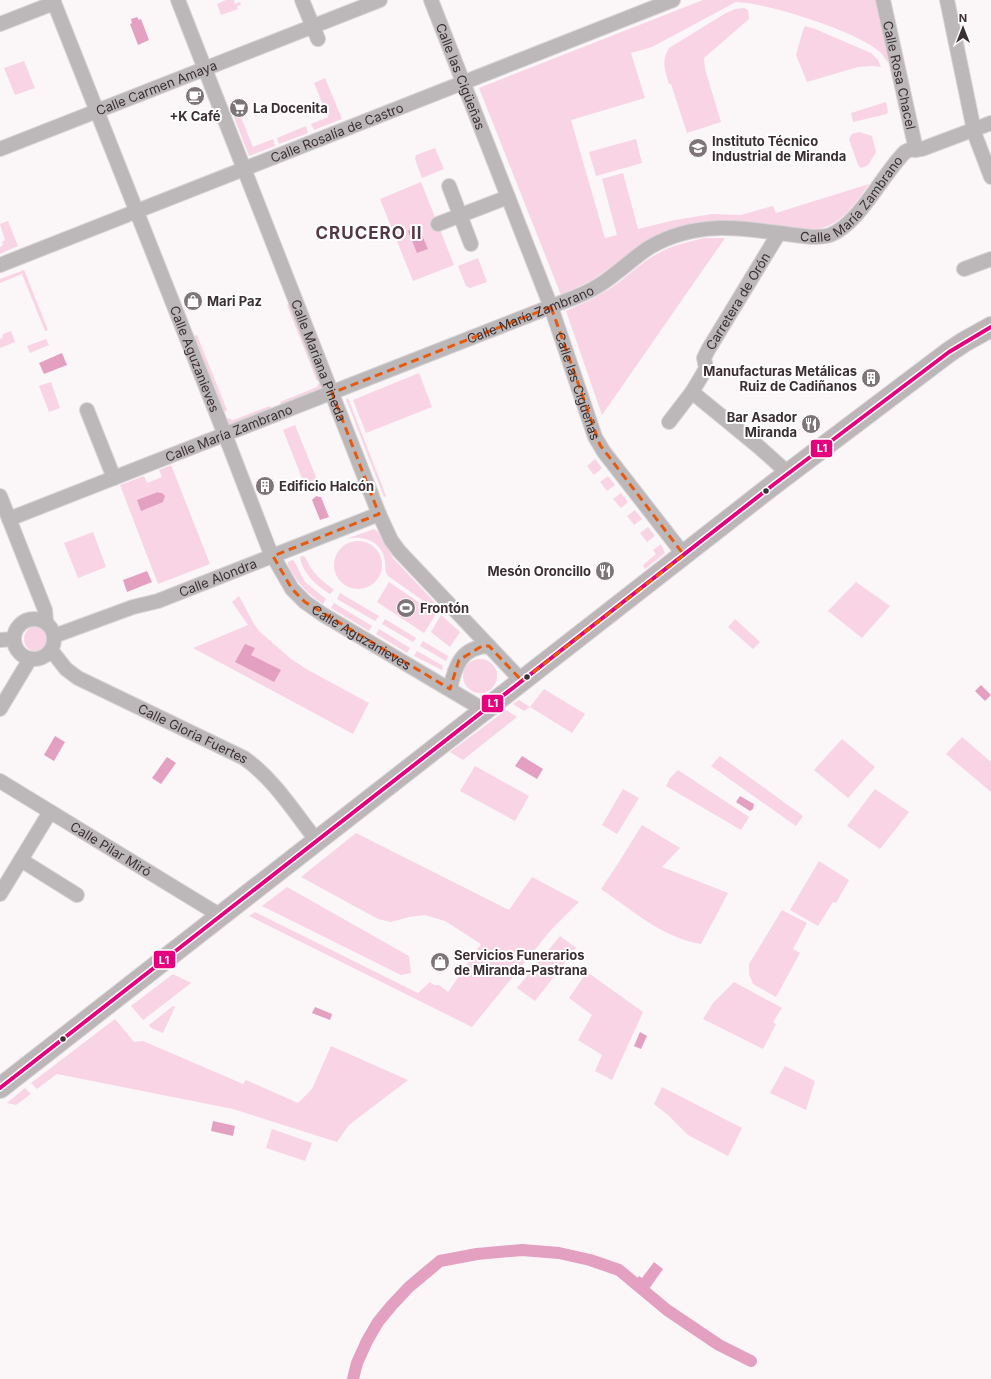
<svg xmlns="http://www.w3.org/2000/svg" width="991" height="1379" viewBox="0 0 991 1379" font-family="Inter,sans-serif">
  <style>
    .green { fill: #f8d4e5 }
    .water { fill: #e3a0c1 }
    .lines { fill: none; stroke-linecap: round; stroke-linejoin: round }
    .canal { stroke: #e3a0c1; stroke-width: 12 }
    .street-casing { stroke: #d8d3d5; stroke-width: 16 }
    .secondary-casing { stroke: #d8d3d5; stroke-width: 22 }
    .street { stroke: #bcb8ba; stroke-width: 14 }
    .secondary { stroke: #bcb6b9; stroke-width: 20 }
    .bus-1-casing { stroke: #fff; stroke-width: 7 }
    .bus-1 { stroke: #e5007d; stroke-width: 4 }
    .marked { fill: none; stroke: #e8590c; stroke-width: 3; stroke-dasharray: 8 5; stroke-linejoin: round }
    .bus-dot { fill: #3b2f34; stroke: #fff; stroke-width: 1.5 }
    .labels { text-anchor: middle; stroke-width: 4; stroke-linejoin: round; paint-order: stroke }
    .street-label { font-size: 13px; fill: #3b2f34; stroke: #fff }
    .poi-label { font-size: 13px; font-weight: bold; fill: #3b2f34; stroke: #fff; text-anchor: start }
    .district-label { font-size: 17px; font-weight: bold; letter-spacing: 1px; fill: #533945; stroke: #fff }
    .line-badge { stroke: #fff; stroke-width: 1.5 }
    .badge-label { font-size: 11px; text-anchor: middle; font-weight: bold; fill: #fff }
  </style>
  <rect width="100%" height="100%" fill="#fbf6f8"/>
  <g class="green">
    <polygon points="226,0 234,0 235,4 240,2 241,5 237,6 238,9 221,15 217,4"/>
    <path d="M703 0H875L889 64C886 60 883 55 880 52 856 31 768 3 736 2L652 47 631 53 645 98 571 120 605 238 617 235 602 179 623 173 638 229 675 220 712 214 741 215 773 206 776 213 869 184C859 198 847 217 830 225 815 233 794 228 779 226 731 220 693 215 649 240L592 280 561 295 479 88Z"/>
    <path d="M744 8 748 10 749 19 704 58 705 69 721 122 687 133 671 84H669C665 70 661 61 669 48L726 13 735 9Z"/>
    <polygon points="805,26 815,29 871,53 878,60 881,67 873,66 858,67 807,82 796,55 803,30"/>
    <polygon points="24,61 35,88 15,95 4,68"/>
    <polygon points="325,78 342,119 314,130 311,124 328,117 314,83"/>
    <polygon points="886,102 888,112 887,114 853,122 851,113"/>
    <polygon points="238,110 253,147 273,139 275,146 249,156 232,112"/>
    <polygon points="306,126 308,133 279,144 277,138"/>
    <polygon points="859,132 872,136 876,152 868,165 861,168 858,165 849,139 852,134"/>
    <polygon points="636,139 642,163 596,176 589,152"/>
    <polygon points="435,148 444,169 422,178 415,159 416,155"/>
    <polygon points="421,182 454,265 413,281 380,199"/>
    <polygon points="8,221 18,246 0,254 0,247 3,245 2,242 5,240 0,224"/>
    <path d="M704 238H725L602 415 566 311C583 303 600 296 615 285 629 275 642 262 657 254 672 245 688 242 704 238Z"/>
    <polygon points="478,258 487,282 470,288 466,286 458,266"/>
    <polygon points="24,270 48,330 45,331 22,274 0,283 0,279"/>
    <polygon points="289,304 319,381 317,381 287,305"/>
    <polygon points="11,331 15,342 0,348 0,338 2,339 3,334"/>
    <polygon points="197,335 227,410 224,412 194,336"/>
    <polygon points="46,339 49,345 30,353 27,346"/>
    <polygon points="419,373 432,407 366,433 353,400"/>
    <polygon points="51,382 60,408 49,412 39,386"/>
    <polygon points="320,383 321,389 281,405 280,402 317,387 318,384"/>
    <polygon points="348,398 386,496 384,497 346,399"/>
    <polygon points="270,406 271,409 231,424 229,424 227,419 229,418 230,419 233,420"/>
    <polygon points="295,425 320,487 307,491 283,430"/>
    <polygon points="595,459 602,468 594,475 587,466"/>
    <polygon points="171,465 210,564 158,584 120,485 144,476 147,483 162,477 159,470"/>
    <polygon points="608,476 615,485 607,491 600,482"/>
    <polygon points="621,493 628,502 621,508 613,499"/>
    <polygon points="635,510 642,519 634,525 627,516"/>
    <polygon points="648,527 655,536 647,542 640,533"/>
    <path d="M374 529 378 532 393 558 440 608 438 611 388 576C384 570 386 567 385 561 382 541 363 535 346 539Z"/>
    <polygon points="93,532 106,567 78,578 64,543"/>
    <circle cx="358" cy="565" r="24"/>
    <polygon points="661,544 665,553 645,569 643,565 656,554 653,550"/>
    <path d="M303 556 305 557C313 574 319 578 334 590L330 594C317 586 303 574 300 557Z"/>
    <path d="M292 560 294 561 305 582 326 599 323 604C308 594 296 582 288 565V562Z"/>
    <polygon points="389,582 436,614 424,633 377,602"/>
    <polygon points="856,582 890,606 862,638 828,611"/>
    <polygon points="340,593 379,616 375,621 337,599"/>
    <polygon points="239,596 254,624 260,632 291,659 308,670 369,703 353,734 193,648 248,625 232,602"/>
    <polygon points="334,603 372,626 369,631 331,608"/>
    <polygon points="441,615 460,632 450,647 431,632"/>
    <polygon points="385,619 416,638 413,642 382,624"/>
    <polygon points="735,619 760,642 753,649 728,627"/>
    <circle cx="37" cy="639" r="13"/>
    <polygon points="379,629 410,648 407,653 376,634"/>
    <polygon points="423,641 448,656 447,660 446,661 420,646"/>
    <polygon points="417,651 443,666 442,670 414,656"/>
    <circle cx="480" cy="676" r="17"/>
    <polygon points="544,689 585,714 572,733 530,707 524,711 513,704 519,700 530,707"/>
    <polygon points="506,710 517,717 463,760 450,752"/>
    <polygon points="962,737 991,762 991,792 946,754"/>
    <polygon points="842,739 875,767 848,798 814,770"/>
    <polygon points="720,756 803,816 796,826 711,766"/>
    <polygon points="475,766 529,796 515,821 460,791"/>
    <polygon points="678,770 749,817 741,830 666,786 670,778"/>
    <polygon points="623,789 639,798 617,834 602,825"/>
    <polygon points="875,789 909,812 880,849 847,826"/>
    <path d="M642 825 680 848 662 867 728 893 701 944C663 938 632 910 601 889L619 862Z"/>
    <polygon points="356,833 509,910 532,877 579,902 550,931 472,1027 249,916 255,912 418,993 430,982 434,985 439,985 448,992 481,944 445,921 425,915 409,917 391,922 378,919 301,877"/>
    <polygon points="819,861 849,880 836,903 833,902 818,926 790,910"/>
    <polygon points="287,887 409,956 411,973 401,975 262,906"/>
    <polygon points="782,910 807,923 793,949 800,953 776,997 753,984 749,974 749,964"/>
    <polygon points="560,936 576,948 535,1001 517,988"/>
    <polygon points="587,972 643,1012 612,1080 595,1071 602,1055 578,1040 592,1015 569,998"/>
    <polygon points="173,974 191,983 143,1020 131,1006"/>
    <polygon points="734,982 782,1008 773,1022 776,1024 763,1049 703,1019 713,1003"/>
    <polygon points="173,1006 175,1007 163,1033 151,1028 149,1025"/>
    <polygon points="115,1019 134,1042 143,1041 243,1084 246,1080 298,1103 312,1089 331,1046 408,1080 349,1125 337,1142 233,1109 57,1074 37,1089 31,1083"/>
    <polygon points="785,1066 815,1081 806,1110 770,1093"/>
    <polygon points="662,1087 742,1128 728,1156 688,1135 668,1115 654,1104"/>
    <polygon points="25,1088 31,1094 16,1105 7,1103"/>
    <polygon points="272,1129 312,1143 305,1161 266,1148"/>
  </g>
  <g class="water">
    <polygon points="137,17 139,20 141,19 149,40 138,45 130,24 132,23 131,19"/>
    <polygon points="418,226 428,249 417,253 408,231"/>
    <polygon points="62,353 67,365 44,374 39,363"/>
    <polygon points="158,492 159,493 162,493 165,496 163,502 141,511 137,500"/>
    <polygon points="316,496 319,497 321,497 329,517 320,520 312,500"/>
    <polygon points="147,571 152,582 127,592 123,580"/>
    <polygon points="245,644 255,648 251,655 281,670 274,682 235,662"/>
    <polygon points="981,685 991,695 985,701 975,691"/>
    <polygon points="55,736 65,742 54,761 44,755"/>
    <polygon points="522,756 543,769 537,779 515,766"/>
    <polygon points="167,757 176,763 161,784 152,778"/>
    <polygon points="740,796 754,804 753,809 750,811 736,802"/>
    <polygon points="315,1007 332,1014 330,1020 312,1013"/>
    <polygon points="640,1032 647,1036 641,1049 634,1046"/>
    <polygon points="213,1121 235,1126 233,1136 211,1131"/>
    <polygon points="654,1262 663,1269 649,1289 636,1280 639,1276 642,1278"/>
  </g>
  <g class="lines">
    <polyline class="canal" points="353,1379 357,1363 367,1341 378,1322 392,1305 409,1287 440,1261 477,1254 522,1250 559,1253 590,1260 619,1270 667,1310 719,1345 751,1361"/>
    <g class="street-casing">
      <g id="street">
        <path id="s1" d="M53 0 229 445 269 549 292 589 305 602 322 614 484 710"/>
        <path id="s2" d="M178 0 379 514 391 540 399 551 522 681"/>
        <polyline points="302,0 318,39"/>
        <path id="s3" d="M431 0 551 307 595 437 604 452 684 555"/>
        <path id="s4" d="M883 0 916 150"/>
        <polyline points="947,0 975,135 991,177"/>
        <polyline points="0,24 54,3"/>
        <path id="s5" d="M0 149 380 0"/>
        <polyline points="449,186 471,244"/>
        <polyline points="438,224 508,197"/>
        <path id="s6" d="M0 265 673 0"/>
        <polyline points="964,269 991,259"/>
        <polyline points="692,392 759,447 789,474"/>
        <polyline points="87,410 114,478"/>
        <path id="s7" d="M669 422 692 392 704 372 706 368 704 358 708 350 779 233"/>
        <polyline points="0,496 45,610 46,622"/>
        <path id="s8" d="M9 519 560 303C574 298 589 292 601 284 618 273 633 258 650 247 704 216 754 231 811 237 818 237 824 237 830 235 859 224 882 175 905 152L909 150 922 149 991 123"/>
        <circle cx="34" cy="639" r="20"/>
        <path id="s9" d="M54 636 133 607 158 601 379 514"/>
        <polyline points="0,640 14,639"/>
        <path id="s10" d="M51 650 66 669 78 678 244 758C274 779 294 812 317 841"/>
        <path d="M450 689C455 666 461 647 489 646"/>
        <polyline points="0,709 30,659"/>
        <path id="s11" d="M0 781 221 916"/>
        <polyline points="21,860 77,895"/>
        <polyline points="0,894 50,812"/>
      </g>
    </g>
    <g class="secondary-casing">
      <polyline id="secondary" points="0,1088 773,485 949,352 964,342 991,327"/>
    </g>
    <use href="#street" class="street"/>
    <use href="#secondary" class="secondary"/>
    <g class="bus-1-casing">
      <polyline id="bus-1" points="0,1088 773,485 949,352 991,327"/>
    </g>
    <use href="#bus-1" class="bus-1"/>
  </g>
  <path class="marked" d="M551 307 600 445 684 555 522 681 489 646H482L459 660 450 689 305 602 292 589 273 556 379 514 332 393Z"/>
  <defs>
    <g id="cafe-disc" transform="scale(1)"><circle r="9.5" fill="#7e7579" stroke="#fff"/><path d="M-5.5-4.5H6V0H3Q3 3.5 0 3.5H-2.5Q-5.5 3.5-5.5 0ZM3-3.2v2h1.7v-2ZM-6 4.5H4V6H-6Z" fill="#fff"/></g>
    <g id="supermarket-disc" transform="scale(1)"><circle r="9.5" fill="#7e7579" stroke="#fff"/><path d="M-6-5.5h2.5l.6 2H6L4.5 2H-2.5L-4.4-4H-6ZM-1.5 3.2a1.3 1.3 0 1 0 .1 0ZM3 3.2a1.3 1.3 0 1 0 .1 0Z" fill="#fff"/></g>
    <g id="university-disc" transform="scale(1)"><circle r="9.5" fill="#7e7579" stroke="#fff"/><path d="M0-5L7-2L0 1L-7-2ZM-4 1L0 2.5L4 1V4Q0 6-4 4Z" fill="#fff"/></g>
    <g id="shop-disc" transform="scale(1)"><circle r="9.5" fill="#7e7579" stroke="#fff"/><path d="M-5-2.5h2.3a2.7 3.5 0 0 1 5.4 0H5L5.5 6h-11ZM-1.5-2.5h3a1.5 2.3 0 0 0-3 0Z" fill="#fff"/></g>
    <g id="building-disc" transform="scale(1)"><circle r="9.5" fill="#7e7579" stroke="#fff"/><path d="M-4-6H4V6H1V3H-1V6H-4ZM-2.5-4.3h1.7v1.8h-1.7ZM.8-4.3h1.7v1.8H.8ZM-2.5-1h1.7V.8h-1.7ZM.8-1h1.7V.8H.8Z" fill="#fff"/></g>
    <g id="restaurant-disc" transform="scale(1)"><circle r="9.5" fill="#7e7579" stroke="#fff"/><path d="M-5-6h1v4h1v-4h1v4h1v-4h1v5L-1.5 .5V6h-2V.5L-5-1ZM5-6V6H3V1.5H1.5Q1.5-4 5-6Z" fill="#fff"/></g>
    <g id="stadium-disc" transform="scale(1)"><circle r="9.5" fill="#7e7579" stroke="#fff"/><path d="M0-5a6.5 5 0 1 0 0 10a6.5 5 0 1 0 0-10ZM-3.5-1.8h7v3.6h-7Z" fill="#fff"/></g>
  </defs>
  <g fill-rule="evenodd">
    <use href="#cafe-disc" x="195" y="96"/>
    <use href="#supermarket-disc" x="239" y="108"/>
    <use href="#university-disc" x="698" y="148"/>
    <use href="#shop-disc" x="193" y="301"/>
    <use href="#building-disc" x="871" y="378"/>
    <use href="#restaurant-disc" x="811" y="424"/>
    <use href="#building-disc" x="265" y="486"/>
    <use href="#restaurant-disc" x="605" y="571"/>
    <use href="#stadium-disc" x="406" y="608"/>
    <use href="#shop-disc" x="440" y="962"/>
  </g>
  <g class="bus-dot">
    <circle cx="766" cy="491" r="3.5"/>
    <circle cx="527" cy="677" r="3.5"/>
    <circle cx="63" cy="1039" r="3.5"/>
  </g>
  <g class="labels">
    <g class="street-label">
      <text dy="5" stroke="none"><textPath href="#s4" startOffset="77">Calle Rosa Chacel</textPath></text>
      <text dy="5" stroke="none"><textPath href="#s3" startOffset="82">Calle las Cigüeñas</textPath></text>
      <text dy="5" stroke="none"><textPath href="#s5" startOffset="168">Calle Carmen Amaya</textPath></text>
      <text dy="5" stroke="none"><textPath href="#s6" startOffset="362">Calle Rosalía de Castro</textPath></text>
      <text dy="5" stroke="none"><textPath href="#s8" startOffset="920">Calle María Zambrano</textPath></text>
      <text dy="5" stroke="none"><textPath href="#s7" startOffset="142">Carretera de Orón</textPath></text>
      <text dy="5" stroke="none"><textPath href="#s8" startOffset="560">Calle María Zambrano</textPath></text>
      <text dy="5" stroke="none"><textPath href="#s1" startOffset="386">Calle Aguzanieves</textPath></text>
      <text dy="5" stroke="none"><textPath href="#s2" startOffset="387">Calle Mariana Pineda</textPath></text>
      <text dy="5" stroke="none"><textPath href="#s3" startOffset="413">Calle las Cigüeñas</textPath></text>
      <text dy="5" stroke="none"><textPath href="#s8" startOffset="236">Calle María Zambrano</textPath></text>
      <text dy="5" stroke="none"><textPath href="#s9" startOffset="174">Calle Alondra</textPath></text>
      <text dy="5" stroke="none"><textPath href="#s1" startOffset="721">Calle Aguzanieves</textPath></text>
      <text dy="5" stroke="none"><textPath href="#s10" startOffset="167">Calle Gloria Fuertes</textPath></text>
      <text dy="5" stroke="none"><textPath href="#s11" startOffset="130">Calle Pilar Miró</textPath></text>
    </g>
    <g class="poi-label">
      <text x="253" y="113">La Docenita</text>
      <text x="195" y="121" text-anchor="middle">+K Café</text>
      <text x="712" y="146">Instituto Técnico<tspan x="712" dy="15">Industrial de Miranda</tspan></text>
      <text x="207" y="306">Mari Paz</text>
      <text x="857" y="376" text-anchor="end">Manufacturas Metálicas<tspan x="857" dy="15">Ruiz de Cadiñanos</tspan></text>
      <text x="797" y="422" text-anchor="end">Bar Asador<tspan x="797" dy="15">Miranda</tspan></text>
      <text x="279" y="491">Edificio Halcón</text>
      <text x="591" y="576" text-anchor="end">Mesón Oroncillo</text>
      <text x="420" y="613">Frontón</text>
      <text x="454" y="960">Servicios Funerarios<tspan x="454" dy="15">de Miranda-Pastrana</tspan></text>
    </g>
    <g class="district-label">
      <text x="369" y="239">CRUCERO II</text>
    </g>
  </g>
  <g class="line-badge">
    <rect x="810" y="439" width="23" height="19" rx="4" fill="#e5007d"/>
    <rect x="481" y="694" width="23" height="19" rx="4" fill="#e5007d"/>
    <rect x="153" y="950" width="23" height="19" rx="4" fill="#e5007d"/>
  </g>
  <g class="badge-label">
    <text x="822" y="452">L1</text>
    <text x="493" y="707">L1</text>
    <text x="164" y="964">L1</text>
  </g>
  <g transform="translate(963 28)" stroke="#ffffff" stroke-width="3" paint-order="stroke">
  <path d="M0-3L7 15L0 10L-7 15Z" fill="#3b2f34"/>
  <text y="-6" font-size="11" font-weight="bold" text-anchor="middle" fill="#3b2f34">N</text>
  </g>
</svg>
